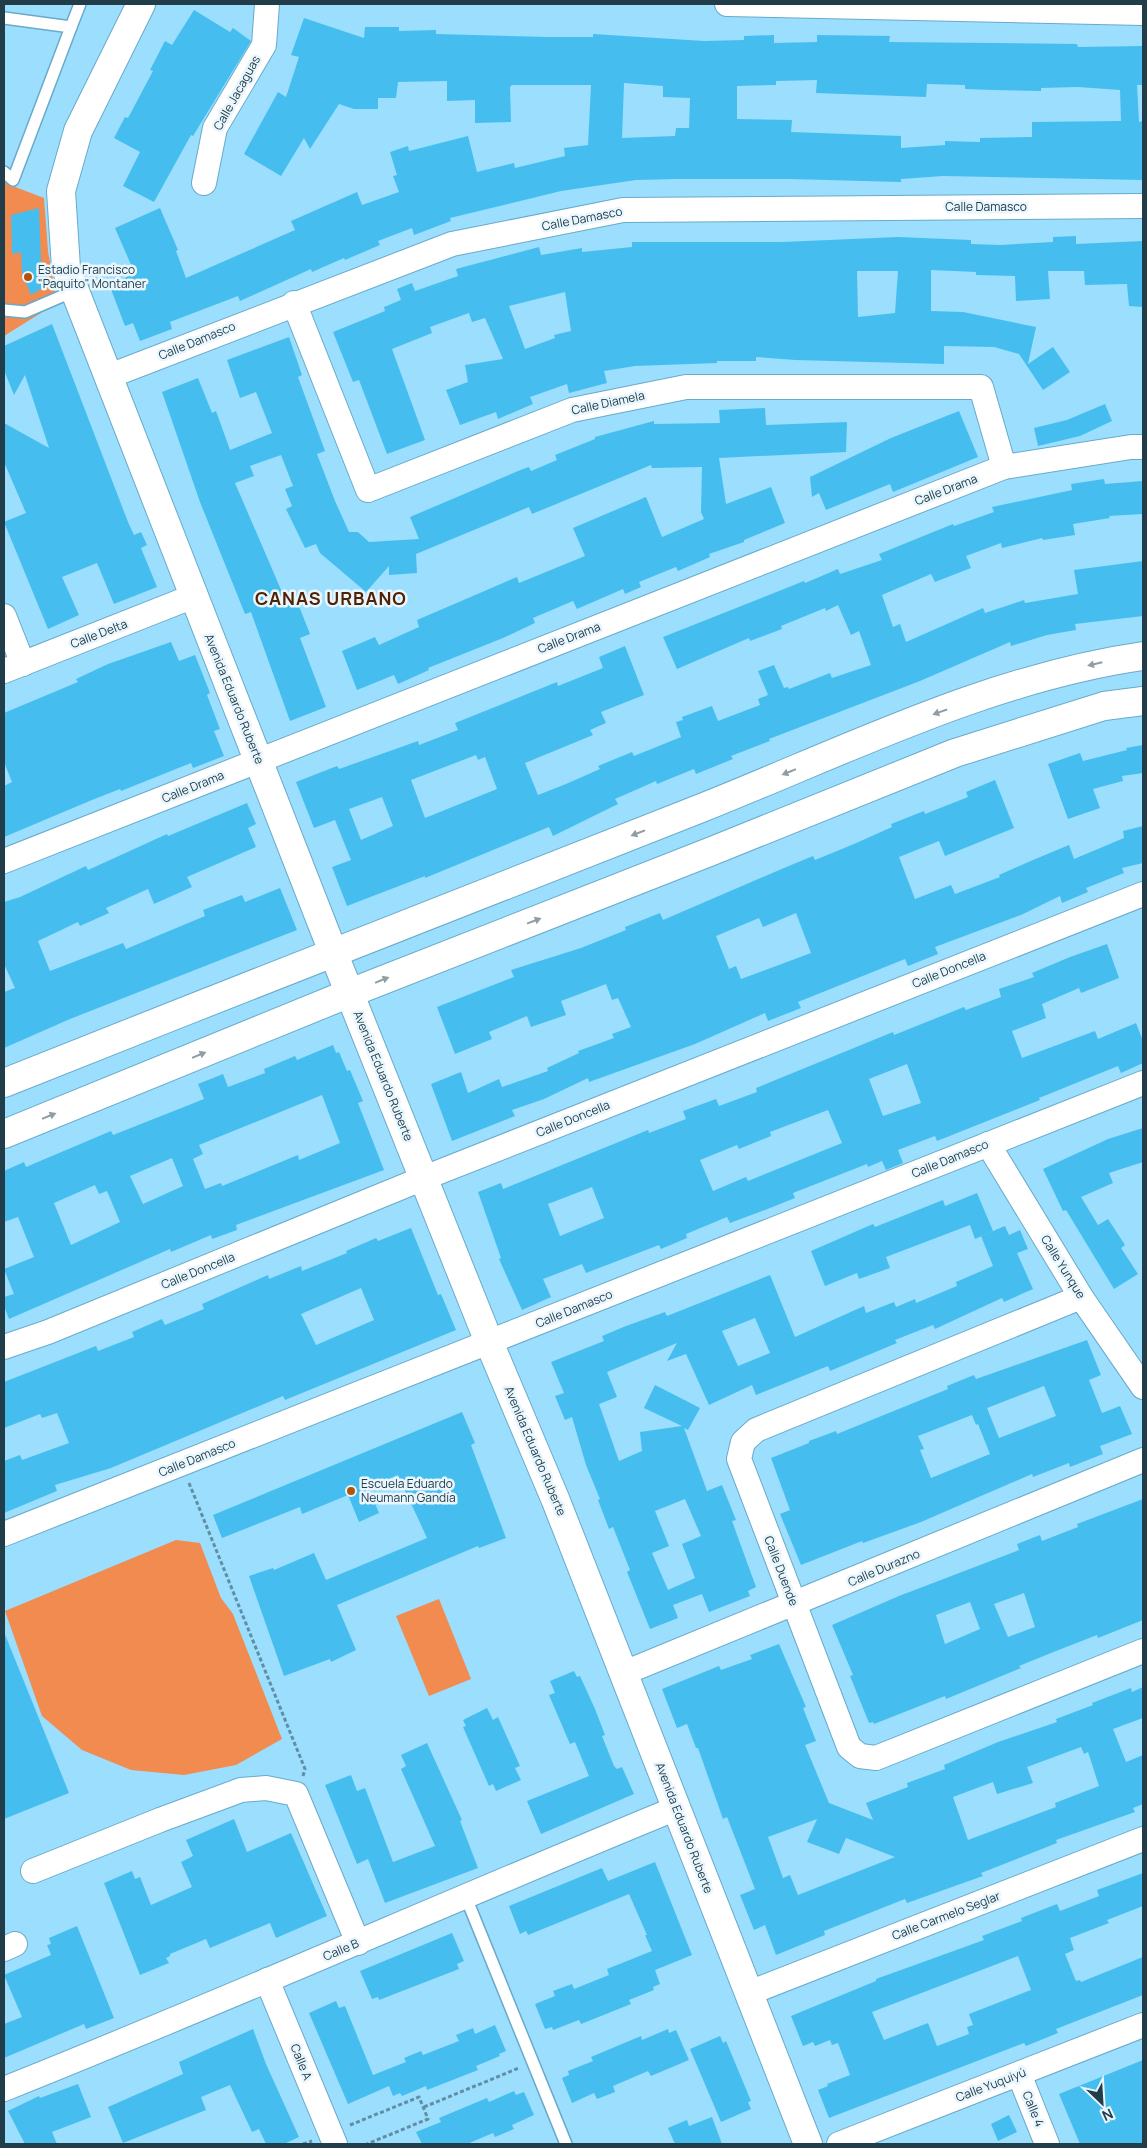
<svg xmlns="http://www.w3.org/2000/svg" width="1147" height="2148" viewBox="0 0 1147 2148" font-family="Manrope,sans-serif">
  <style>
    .green { fill: #f18b4f }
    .building { fill: #45beef; fill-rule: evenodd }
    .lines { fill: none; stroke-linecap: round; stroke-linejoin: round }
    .lane-casing { stroke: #69aac9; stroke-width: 14 }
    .street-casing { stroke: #69aac9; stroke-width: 26 }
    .primary-casing { stroke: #69aac9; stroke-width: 30 }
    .path { stroke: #5f8ea5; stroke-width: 3; stroke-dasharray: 4 2.5; stroke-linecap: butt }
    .lane { stroke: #fff; stroke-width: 11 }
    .street { stroke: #fff; stroke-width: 24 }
    .primary { stroke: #fff; stroke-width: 28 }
    .oneway { fill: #909ea4 }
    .poi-dot { fill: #b25308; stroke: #e9f6fd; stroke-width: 2 }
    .labels { text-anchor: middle; stroke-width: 5; stroke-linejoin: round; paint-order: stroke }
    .street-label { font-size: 12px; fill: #223d4a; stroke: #e9f6fd }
    .poi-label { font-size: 12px; fill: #223d4a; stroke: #e9f6fd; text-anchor: start }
    .district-label { font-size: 18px; font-weight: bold; letter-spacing: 1px; fill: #502203; stroke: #e9f6fd }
  </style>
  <rect width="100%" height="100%" fill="#9bdefe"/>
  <g class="green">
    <polygon points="4,179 10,185 44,198 48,251 57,303 4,336"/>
    <polygon points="176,1540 200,1543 221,1598 233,1614 282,1739 236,1765 184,1775 131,1770 82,1750 42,1716 5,1611"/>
    <polygon points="439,1599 471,1679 429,1696 396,1616"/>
  </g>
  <g class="building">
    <polygon points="194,10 230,32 233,28 251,41 193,136 191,135 154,202 123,186 140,152 114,138 125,117 128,118 153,71 150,70 165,41 172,45"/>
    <path d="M304 18 364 38 365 27H399V31L436 30V34L548 37H593V34L704 41 744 40V36L774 35V43L817 42V35L890 36 889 42 1077 44 1078 47 1143 46V85H1137L1139 122 1143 121V180L943 176 901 179V182L790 179H676L636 180 561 191 450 218 451 221 414 235 412 228 378 241 380 245 345 260 344 258 312 272 311 269 240 301 238 296 170 322 172 329 140 341 133 323 125 326 109 284 135 274 115 228 160 208 178 250 176 251 186 278 295 230 291 221 357 192 362 205 399 192 393 176 397 175 390 152 408 146 409 151 468 136 477 172 514 163 515 168 565 156 564 148 588 145 591 85H512L510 87 511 122 475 123V100L447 101V81L398 82 396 98H378V109H354L339 104 310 149 304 138 281 176 244 154 278 92 286 97 299 57 291 55ZM817 80 816 93 926 97 927 84 965 85V89L993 90 1041 91V88L1078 87 1120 90 1121 121 1032 122V137L980 138V142L945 141V145L901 148V136L791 132 792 120 737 119V86L776 85V81ZM624 83 663 86V97L690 98 689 128H676L675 136 622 138Z"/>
    <polygon points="39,208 41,262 49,284 31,295 22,273 21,252 12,254 11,215"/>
    <path d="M1076 236V244L1143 241V307L1129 306 1127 284 1085 285 1084 271H1048L1050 299 1016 301 1015 276 976 275V272L931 270V311L963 312 1036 327 1028 364 1053 347 1070 372 1043 390 1019 354 994 347 944 346V364L795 360 756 357V361H717V363L635 366 604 371 607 383 569 393 567 384 530 397 533 404 498 419 496 412 460 425 446 390 468 382 465 365 503 359 485 318 472 322 469 313 430 327 432 333 392 349 425 440 387 454 359 380 353 382 333 332 385 311 384 307 401 300 397 289 412 283 415 291 458 276 456 269 539 247 541 255 582 248V252L632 247V242H783L898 237 971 240V244L1000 245 1053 242V237ZM857 271H898L895 313 858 317ZM565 292 571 331 554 335 555 338 525 349 509 306Z"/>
    <polygon points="52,324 128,522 134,535 141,532 147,545 141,548 157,587 114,604 97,563 62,577 79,615 48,629 4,522 26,513 4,462 4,423 49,448 25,375 14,395 4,370 4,346"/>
    <polygon points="289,337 302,375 298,377 325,451 317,454 335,501 349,532 358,532 369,542 419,539 410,517 523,469 529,467 531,471 557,460 555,455 595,439 595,437 654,421 654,424 720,423 719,410 765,408 766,425 847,422 846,452 719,458 726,504 771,487 785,523 744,540 744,542 709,554 710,557 678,571 676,567 639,582 641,587 625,594 623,589 577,609 573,601 533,618 535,623 503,638 428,668 429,670 398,684 394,675 357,690 342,651 375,637 379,645 419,627 417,620 517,577 519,583 585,556 573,528 646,497 662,537 704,519 701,512 702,467 652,468 651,465 532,514 529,507 416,554 417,573 389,575 389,566 366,592 320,553 316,544 305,548 286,509 292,506 285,489 293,486 281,455 250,466 254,476 235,483 285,599 295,596 310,634 300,638 326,707 290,721 251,612 245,614 200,502 162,392 198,378 212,413 216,411 230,450 272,433 256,392 240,398 227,360"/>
    <polygon points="1105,404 1112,421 1080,436 1038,446 1034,428 1067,420"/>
    <polygon points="959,411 978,457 893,492 890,484 826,510 819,493 812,497 810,477 891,438"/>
    <path d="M1104 479 1105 484 1143 481V514L1109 516 1110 518 1073 524 1075 535 1043 540 1042 538 1002 548 1001 543 966 556 971 568 935 582 931 574 882 595 893 627 900 624 906 642 983 608 985 613 1024 600 1025 603 1078 594 1074 570 1143 561V616L1075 624 1076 630 1047 635 1011 646 1010 642 920 681 769 739 770 741 731 756 733 759 696 774 694 769 657 784 656 781 615 799 618 804 553 836 549 827 425 878V876L347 906 332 867 351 860 335 820 314 828 296 782 337 766 339 769 418 741 419 745 458 730 455 723 557 682 558 686 603 668 599 657 625 646 644 695 601 712 606 723 590 730 593 735 525 763 538 795 566 784 600 769 598 766 632 752 634 756 681 737 676 722 683 720 682 717 712 706 718 721 760 705 758 699 768 695 758 671 774 665 784 688 788 687 789 689 830 673 832 678 871 665 859 631 851 635 838 605 826 611 825 608 781 626 782 629 750 641 749 638 677 669 663 637 804 581 805 583 838 569 840 574 882 560 879 554 953 524 954 526 994 512 992 507 1072 490 1071 484ZM476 755 478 760 485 757 497 789 425 818 411 780ZM382 797 393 826 361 840 349 809Z"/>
    <polygon points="171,642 179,661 195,655 210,693 207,695 220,729 214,731 224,756 193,768 191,763 121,791 120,789 92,800 4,837 4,786 12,782 4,762 4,713 78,682 76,679 108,664"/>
    <polygon points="1143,745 1143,773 1122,776 1123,781 1093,789 1100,808 1068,819 1048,764 1080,753 1083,761 1127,750 1126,748"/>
    <path d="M995 780 1014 828 945 856 939 841 899 857 915 899 951 885 955 894 1000 877 999 875 1033 860 1069 845 1074 859 1124 838 1123 831 1143 826V863L1122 868 1124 873 1086 888 1088 892 1062 903 1060 896 1021 915 935 947 938 954 908 966 905 959 798 1002 801 1008 768 1021 765 1013 695 1044 589 1082 588 1078 544 1099 512 1110 515 1116 452 1141 431 1084 461 1072 468 1093 499 1079 502 1087 548 1071 547 1068 579 1053 578 1051 614 1038 612 1034 631 1027 618 998 612 1000 606 984 561 1001 566 1015 531 1027 527 1016 489 1032 492 1039 455 1054 437 1007 514 977 511 970 581 948 626 930 625 927 660 913 663 920 784 868 813 856 815 860 854 844 892 827 891 824 924 811 925 814 968 797 966 792ZM796 913 811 953 741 979 736 966 729 969 716 936 759 918 763 927Z"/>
    <polygon points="247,803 256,824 248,828 256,847 187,877 192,887 154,904 148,889 106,908 109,913 80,926 78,922 38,941 50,971 123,943 126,949 205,916 203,910 242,895 245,902 280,888 297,930 70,1019 4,1048 4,992 15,988 4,964 4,902 20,897 86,866 88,870 167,834 168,836"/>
    <path d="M1107 944 1119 978 1081 993 1079 988 1042 1004 1046 1018 1012 1031 1022 1058 1095 1031 1098 1039 1136 1023 1143 1041V1063L1121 1073 1118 1066 1039 1098 1040 1100 937 1141 935 1136 898 1150 903 1163 886 1170 882 1161 868 1167 867 1164 793 1193 795 1198 765 1210 730 1223 727 1217 686 1234 687 1238 661 1249 659 1245 586 1273 582 1264 543 1279 551 1297 522 1310 499 1259 501 1258 478 1192 501 1183 503 1189 648 1130 649 1133 686 1119 683 1111 716 1099 719 1106 757 1092 756 1088 893 1032 894 1035 964 1007 966 1010 1001 997 999 989 1034 977 1032 973 1070 957ZM907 1064 921 1103 883 1116 869 1079ZM828 1110 842 1143 748 1181 746 1177 713 1191 700 1160 737 1145 739 1149 771 1136 770 1132ZM592 1187 604 1218 560 1236 548 1204Z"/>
    <path d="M333 1045 336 1053 339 1052 347 1071 350 1070 363 1101 358 1103 384 1170 236 1225 237 1230 212 1239 211 1235 171 1252 170 1249 9 1319 4 1306V1297L14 1294 4 1269 34 1257 18 1217 4 1222V1171L24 1162 26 1167 111 1131 113 1135 194 1103 204 1099 198 1084 223 1074 228 1087 265 1073 264 1069 295 1056 297 1060ZM322 1095 340 1143 299 1160 298 1155 222 1186 221 1183 205 1189 193 1159 203 1154 199 1145ZM172 1158 183 1186 143 1204 130 1176ZM95 1185 99 1194 107 1191 120 1222 71 1245 54 1203Z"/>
    <polygon points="1143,1128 1143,1162 1109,1173 1113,1183 1081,1197 1098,1225 1108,1219 1125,1245 1121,1248 1138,1274 1114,1289 1066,1210 1063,1211 1043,1169 1108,1139"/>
    <polygon points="977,1193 993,1231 975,1239 970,1225 886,1257 890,1268 859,1279 857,1273 825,1286 811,1251 873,1224 875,1227 943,1200 945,1206"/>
    <path d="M1005 1226 1009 1235 1020 1230 1028 1249 1017 1253 1033 1289 1004 1302 1002 1298 935 1329 933 1325 895 1340 897 1343 830 1371 828 1366 756 1395 752 1385 709 1405 686 1354 667 1361 677 1343 607 1372 617 1397 599 1404 619 1461 642 1451 640 1432 682 1426 644 1408 655 1385 700 1408 688 1430 684 1428 707 1491 722 1485 736 1520 732 1521 756 1587 748 1591 750 1596 709 1612 702 1594 673 1605 678 1618 650 1629 627 1572 630 1570 613 1527 609 1529 598 1500 600 1499 586 1465 572 1417 565 1420 555 1396 564 1393 551 1362 604 1341 602 1336 626 1326 665 1312 667 1316 770 1275 795 1337 864 1306 866 1313 894 1302 896 1307 915 1299 916 1303 957 1286 956 1282 993 1266 981 1236ZM755 1318 770 1353 738 1366 722 1331ZM685 1499 701 1536 682 1544 695 1578 668 1590 652 1553 669 1546 655 1511Z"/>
    <path d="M411 1228 438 1295 441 1294 456 1330 285 1400 283 1396 111 1468 55 1485 57 1491 4 1513V1461L20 1455 22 1460 69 1443 57 1413 42 1418 40 1414 4 1428V1382L96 1346 98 1351 134 1337 132 1332 162 1319 165 1325 204 1309 202 1304 268 1275 269 1279 301 1266 302 1271 347 1253 346 1251 376 1238 378 1241ZM361 1288 374 1320 316 1345 301 1314Z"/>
    <path d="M1087 1340 1101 1375 1089 1380 1102 1413 1120 1406 1132 1434 1100 1446 1103 1454 1070 1467 1069 1463 1033 1477 1032 1474 921 1522 863 1543 862 1541 801 1565 780 1514 790 1510 771 1458 809 1443V1441L836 1431 837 1434 948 1389 947 1386 974 1375 976 1379ZM1044 1386 1056 1416 999 1438 987 1408ZM972 1415 976 1425 978 1424 990 1454 931 1478 920 1450 924 1449 918 1436Z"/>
    <polygon points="462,1412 475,1443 471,1445 506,1538 479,1548 478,1546 337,1605 356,1650 331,1662 330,1659 284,1676 249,1576 273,1568 274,1570 314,1553 326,1580 427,1538 398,1475 368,1487 379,1513 359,1522 348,1495 302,1514 300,1507 222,1538 213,1515"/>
    <path d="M1143 1499V1620L1098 1638 1097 1635 1056 1651 1019 1666 1021 1668 946 1699 945 1696 874 1724 873 1722 869 1723 850 1676 853 1675 832 1625 899 1596 1019 1550 1017 1544 1040 1535 1042 1541 1078 1527 1077 1524ZM1024 1593 1035 1627 1008 1637 994 1604ZM970 1602 980 1629 945 1644 936 1615Z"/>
    <polygon points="4,1632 69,1793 4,1819"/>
    <path d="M779 1644 806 1707 803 1708 816 1741 805 1745 829 1803 873 1820 866 1803 908 1787 907 1783 945 1769 944 1765 998 1742 1057 1722 1056 1719 1093 1705 1092 1703 1131 1688 1132 1692 1143 1687V1718L1113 1729 1126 1762 1143 1755V1804L1133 1808 1135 1812 1056 1840 1057 1843 981 1873 983 1876 907 1903 905 1899 824 1931 825 1935 776 1955 765 1925 754 1930 740 1895 755 1889 727 1817 723 1819 698 1748H696L687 1724 677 1728 662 1689 719 1666 721 1670 752 1659 750 1655ZM1081 1747 1084 1754 1088 1752 1099 1786 1055 1803 1056 1807 968 1840 953 1797 993 1782 997 1794 1033 1783 1027 1767ZM817 1819 807 1842 839 1854 846 1838 895 1857 798 1895 790 1875 783 1878 768 1837Z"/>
    <polygon points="574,1671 577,1677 580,1676 595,1709 605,1735 602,1736 614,1766 617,1769 622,1767 634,1794 541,1834 527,1801 589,1776 575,1742 570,1744 549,1695 555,1693 550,1681"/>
    <polygon points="487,1708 493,1720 498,1717 520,1766 515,1768 521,1780 496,1791 493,1784 489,1786 463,1727 466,1726 463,1720"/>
    <polygon points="427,1743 462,1820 460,1821 478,1868 385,1903 368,1859 357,1864 325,1785 351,1775 357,1791 365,1788 393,1862 435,1846 401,1769 406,1766 401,1755"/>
    <polygon points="234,1819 247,1852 291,1833 327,1916 276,1938 270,1923 210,1948 206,1939 170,1954 170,1956 166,1958 169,1963 140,1975 104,1883 132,1871 135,1879 140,1877 151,1905 192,1887 181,1862 193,1856 186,1840"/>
    <polygon points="655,1862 692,1955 655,1970 660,1984 653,1987 654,1990 629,2000 631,2004 581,2024 579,2020 553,2030 552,2027 545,2029 535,2004 555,1996 553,1991 572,1984 574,1989 609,1975 607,1969 652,1951 645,1935 647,1935 629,1894 528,1935 526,1931 520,1934 509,1906 602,1868 608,1881"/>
    <path d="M1143 1873V1906L1107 1920 1109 1923 1070 1938 1074 1950 1065 1954 1076 1981 1080 1980 1081 1982 1143 1957V1995L1056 2029 1058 2033 1026 2046 1024 2043 829 2118 818 2090 828 2086 827 2084 850 2075 838 2043 832 2045 830 2040 815 2046 813 2042 803 2046 791 2016 876 1981V1979L984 1940 982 1936 1022 1921 1021 1918 1057 1904 1060 1911 1099 1896 1097 1890ZM1018 1956 1031 1990 969 2014 973 2025 967 2027 969 2034 937 2046 928 2023 884 2040 872 2012Z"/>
    <polygon points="77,1926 114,2018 86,2029 84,2024 4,2058 4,2024 22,2017 4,1975 51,1955 47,1945 51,1944 49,1938"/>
    <polygon points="452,1933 464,1961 457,1964 459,1969 379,2000 378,1997 372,1999 360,1971"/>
    <polygon points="336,2001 339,2008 345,2006 373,2075 406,2062 404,2058 421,2051 423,2055 459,2041 456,2035 473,2028 475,2034 495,2025 506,2051 499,2054 500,2056 476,2066 478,2070 427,2090 426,2086 402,2096 400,2093 393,2096 389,2086 348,2104 309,2013"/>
    <polygon points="253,2029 266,2064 299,2137 284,2144 266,2144 259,2129 252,2132 230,2085 201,2097 206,2110 123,2143 108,2107 183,2074 179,2062"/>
    <polygon points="668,2029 669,2033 676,2030 689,2060 651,2076 648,2071 613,2086 615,2092 597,2099 594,2093 572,2103 562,2078 569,2075 568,2071 593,2061 591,2057 641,2036 642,2040"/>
    <polygon points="720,2036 723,2043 726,2041 751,2101 748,2102 751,2109 721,2122 690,2049"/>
    <polygon points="1143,2060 1143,2144 1080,2144 1059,2094"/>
    <polygon points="78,2084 91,2117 52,2132 57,2144 25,2144 8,2111 39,2096 40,2098"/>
    <polygon points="514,2091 516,2095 524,2092 534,2115 512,2125 514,2129 495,2137 493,2133 467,2144 422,2144 416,2132 441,2122 439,2118 487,2098 489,2102"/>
    <polygon points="1009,2115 1017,2132 998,2141 991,2124"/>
    <polygon points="712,2117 722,2144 675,2144 668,2128 687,2120 689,2126"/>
  </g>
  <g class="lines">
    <g class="lane-casing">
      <g id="lane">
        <polyline points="4,18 71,27 13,180 4,172"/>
        <polyline points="71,27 80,4"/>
        <polyline points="4,310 25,312 74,291"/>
        <polyline points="465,1895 566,2144"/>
      </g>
    </g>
    <g class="street-casing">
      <g id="street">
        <polyline points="727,4 1143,13"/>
        <polyline points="204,183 215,128 264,45 267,4"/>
        <polyline points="294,303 368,490 572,410 686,387 981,387 1004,467"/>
        <polyline points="107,377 452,244 623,210 1143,206"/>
        <polyline points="4,616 23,664"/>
        <polyline points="4,671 194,596"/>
        <polyline points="4,861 1004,467 1131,447 1143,447"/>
        <polyline points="988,1144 1081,1297 1143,1387"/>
        <polyline points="1081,1297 756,1430 743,1442 739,1459 849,1747 860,1756 876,1758 1143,1651"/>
        <polyline points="4,1347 48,1332 424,1178 1143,894"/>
        <polyline points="4,1534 1143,1083"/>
        <polyline points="624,1673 1143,1460"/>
        <polyline points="33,1871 160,1820 241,1790 266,1788 296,1794 358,1943"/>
        <polyline points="4,1949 15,1944"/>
        <polyline points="267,1980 335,2144"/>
        <polyline points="749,1993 1143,1839"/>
        <polyline points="1019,2074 1047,2144"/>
        <path d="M4 2089C230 1999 452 1900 677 1808"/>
        <polyline points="839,2144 1143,2025"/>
      </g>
    </g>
    <g class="primary-casing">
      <g id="primary">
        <polyline points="141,4 78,131 61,191 66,268 333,952 489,1342 556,1501 808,2144"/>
        <path d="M4 1083C237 990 471 899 704 807 847 750 990 678 1143 656"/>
        <polyline points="4,1134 350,993 712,851 955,753 1104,706 1143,701"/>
      </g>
    </g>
    <g class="path">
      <polyline points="189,1483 305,1769 303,1776"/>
      <polyline points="424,2107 519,2068"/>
      <polyline points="350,2125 419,2097 428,2119 367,2144"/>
      <polyline points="303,2144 312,2141"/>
    </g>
    <use href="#lane" class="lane"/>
    <use href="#street" class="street"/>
    <use href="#primary" class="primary"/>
  </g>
  <defs><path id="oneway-solid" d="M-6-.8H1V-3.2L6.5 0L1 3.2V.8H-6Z" transform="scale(1.25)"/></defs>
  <g class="oneway">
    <use href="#oneway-solid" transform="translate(1095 664) rotate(167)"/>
    <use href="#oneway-solid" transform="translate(940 712) rotate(161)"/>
    <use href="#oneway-solid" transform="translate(789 772) rotate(158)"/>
    <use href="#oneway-solid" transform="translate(638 833) rotate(159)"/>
    <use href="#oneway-solid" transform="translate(534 921) rotate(-21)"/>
    <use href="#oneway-solid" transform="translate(382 980) rotate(-22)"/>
    <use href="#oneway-solid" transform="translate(199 1055) rotate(-22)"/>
    <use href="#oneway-solid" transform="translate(49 1116) rotate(-22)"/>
  </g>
  <g class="poi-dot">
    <circle cx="28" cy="277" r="5"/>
    <circle cx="351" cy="1491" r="5"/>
  </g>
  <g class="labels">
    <g class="street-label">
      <text transform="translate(237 93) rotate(-61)" y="4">Calle Jacaguas</text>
      <text x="986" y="211">Calle Damasco</text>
      <text transform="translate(582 219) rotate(-11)" y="4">Calle Damasco</text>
      <text transform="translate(197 341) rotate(-22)" y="4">Calle Damasco</text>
      <text transform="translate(608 403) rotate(-12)" y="4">Calle Diamela</text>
      <text transform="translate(946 490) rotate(-21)" y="4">Calle Drama</text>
      <text transform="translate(99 634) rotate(-21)" y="4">Calle Delta</text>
      <text transform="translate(569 638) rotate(-21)" y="4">Calle Drama</text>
      <text transform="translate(234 699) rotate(68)" y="4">Avenida Eduardo Ruberte</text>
      <text transform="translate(193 787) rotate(-22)" y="4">Calle Drama</text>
      <text transform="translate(949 970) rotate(-22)" y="4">Calle Doncella</text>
      <text transform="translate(383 1076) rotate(68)" y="4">Avenida Eduardo Ruberte</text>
      <text transform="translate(573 1119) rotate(-22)" y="4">Calle Doncella</text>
      <text transform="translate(950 1159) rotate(-22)" y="4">Calle Damasco</text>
      <text transform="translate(1063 1267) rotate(58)" y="4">Calle Yunque</text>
      <text transform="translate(198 1271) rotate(-22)" y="4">Calle Doncella</text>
      <text transform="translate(574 1309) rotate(-22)" y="4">Calle Damasco</text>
      <text transform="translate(535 1451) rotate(67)" y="4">Avenida Eduardo Ruberte</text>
      <text transform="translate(197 1458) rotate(-22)" y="4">Calle Damasco</text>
      <text transform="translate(884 1568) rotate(-23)" y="4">Calle Durazno</text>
      <text transform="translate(781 1571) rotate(69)" y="4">Calle Duende</text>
      <text transform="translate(684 1828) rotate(69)" y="4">Avenida Eduardo Ruberte</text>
      <text transform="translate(946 1916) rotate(-21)" y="4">Calle Carmelo Seglar</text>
      <text transform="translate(341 1950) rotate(-23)" y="4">Calle B</text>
      <text transform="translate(301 2062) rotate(68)" y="4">Calle A</text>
      <text transform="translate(991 2085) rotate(-21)" y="4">Calle Yuquiyú</text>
      <text transform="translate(1033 2109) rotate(68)" y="4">Calle 4</text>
    </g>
    <g class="poi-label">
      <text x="38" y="274">Estadio Francisco<tspan x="38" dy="14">"Paquito" Montaner</tspan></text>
      <text x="361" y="1488">Escuela Eduardo<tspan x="361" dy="14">Neumann Gandía</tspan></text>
    </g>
    <g class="district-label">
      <text x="331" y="605">CANAS URBANO</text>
    </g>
  </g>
  <rect width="1147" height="2148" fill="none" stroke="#223d4a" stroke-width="10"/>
  <g transform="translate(1102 2103) rotate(155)" stroke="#e9f6fd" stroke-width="4" paint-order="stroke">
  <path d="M0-4L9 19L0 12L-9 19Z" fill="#223d4a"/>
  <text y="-8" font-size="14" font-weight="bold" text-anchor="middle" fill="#223d4a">N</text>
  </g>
</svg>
